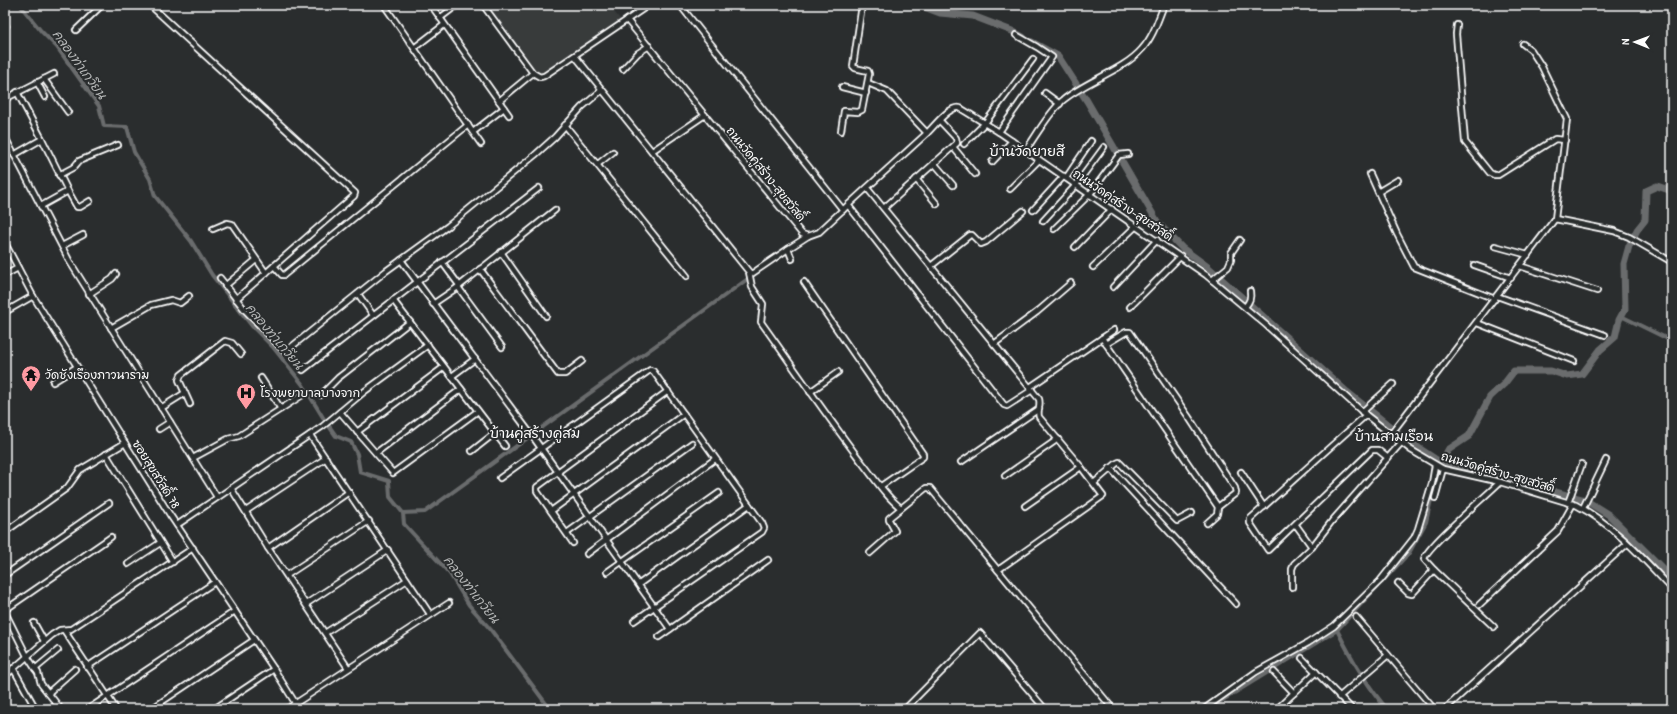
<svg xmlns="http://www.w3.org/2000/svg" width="1677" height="714" viewBox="0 0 1677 714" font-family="'Patrick Hand','Playpen Sans Thai',sans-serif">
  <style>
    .built { fill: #373a3b }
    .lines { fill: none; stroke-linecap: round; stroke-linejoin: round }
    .canal { stroke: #6a6c6d; stroke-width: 4 }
    .river { stroke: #6a6c6d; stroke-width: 7 }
    .minor-casing { stroke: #fff; stroke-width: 8 }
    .minor { stroke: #2a2d2e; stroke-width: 4.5 }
    .labels { text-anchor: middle; stroke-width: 4; stroke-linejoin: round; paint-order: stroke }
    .street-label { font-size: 12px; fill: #fff; stroke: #2a2d2e }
    .poi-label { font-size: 12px; fill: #fff; stroke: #2a2d2e; text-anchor: start }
    .water-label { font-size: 13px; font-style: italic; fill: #b4b6b6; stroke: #2a2d2e }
    .quarter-label { font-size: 14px; fill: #fff; stroke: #2a2d2e }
  </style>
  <rect width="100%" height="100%" fill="#2a2d2e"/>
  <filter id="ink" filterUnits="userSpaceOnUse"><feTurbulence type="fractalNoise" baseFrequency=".025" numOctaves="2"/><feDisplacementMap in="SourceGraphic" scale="8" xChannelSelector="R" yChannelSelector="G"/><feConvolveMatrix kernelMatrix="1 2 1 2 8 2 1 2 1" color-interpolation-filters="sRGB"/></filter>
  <g filter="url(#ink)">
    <polygon class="built" points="486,5 608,5 622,21 543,76 536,73"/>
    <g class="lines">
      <g class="canal">
        <polyline points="20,5 41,31 57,47 99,106 104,126 127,127 134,152 150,179 155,196 191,241 212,275 252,326 273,347 303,385 324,419 336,436 351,442 357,454 360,472 389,481 390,497 403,513 404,524 450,574 469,605 491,630 550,709"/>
        <polyline points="1621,316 1672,341"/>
        <polyline points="403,513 425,512 749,278"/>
        <polyline points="1382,582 1409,553 1426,522 1435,481 1442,462"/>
        <path d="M1337 630C1351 658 1366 685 1387 709"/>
        <polyline points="1208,709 1337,630 1377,587"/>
      </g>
      <g class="river">
        <polyline points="919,5 940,13 973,16 1012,31 1023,37"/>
        <polyline points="1032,42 1058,56 1087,101 1158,223 1182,248 1208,267 1347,392 1408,441 1438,461 1585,500 1609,515 1672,578"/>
        <polyline points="1442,462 1448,450 1469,436 1490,397 1504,384 1514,371 1551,371 1567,376 1582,374 1600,350 1615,337 1619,320 1625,309 1624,264 1629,246 1637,230 1645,220 1646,191 1657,186 1672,191"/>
      </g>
      <g class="minor-casing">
        <g id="minor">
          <polyline points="150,5 355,193 354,196 236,299"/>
          <polyline points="384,5 414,48 444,25"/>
          <polyline points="431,5 504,108 473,132"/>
          <polyline points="483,5 533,73 540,77 544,76 649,5"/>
          <polyline points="680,5 843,210"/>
          <polyline points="440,18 457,5"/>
          <path d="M627 20 802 234 808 236 819 232C854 199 890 167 925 135 934 127 949 105 960 108L999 132 1206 275 1266 325 1366 415 1411 450 1443 469 1500 482 1576 505C1613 524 1643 558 1672 589"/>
          <polyline points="5,25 6,26"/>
          <polyline points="1457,25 1456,34 1465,142 1490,173 1494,175 1498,175 1555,139 1565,140"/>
          <polyline points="76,30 102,5"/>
          <polyline points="1523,44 1531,50 1542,67 1567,119 1555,219"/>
          <polyline points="414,48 481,144"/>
          <path d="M575 56 749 272 752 287 763 304 761 322C794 368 826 415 860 460 873 476 885 496 901 508"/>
          <polyline points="623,69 638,53 649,46"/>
          <polyline points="44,79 68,112"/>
          <polyline points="37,82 45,97"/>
          <polyline points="868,83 887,91 927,133"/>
          <polyline points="842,87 866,93"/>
          <polyline points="1045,93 1060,104"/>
          <polyline points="5,99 54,74"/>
          <polyline points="499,101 533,73"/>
          <polyline points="504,108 509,115"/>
          <polyline points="565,125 687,276"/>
          <polyline points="841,131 844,111 858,112 862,110 869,74 868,71 855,68 853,66 862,5"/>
          <polyline points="999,132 1052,57 1037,47 1016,35"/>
          <polyline points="5,137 70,262 217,497"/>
          <polyline points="964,144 985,123 1033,59"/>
          <polyline points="953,147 975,174"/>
          <path d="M1026 150C1037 134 1048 114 1062 101 1085 81 1123 71 1142 49 1153 37 1158 20 1164 5"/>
          <polyline points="652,151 705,115"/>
          <polyline points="14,155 42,139 17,92"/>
          <polyline points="992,162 1012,141"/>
          <polyline points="934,163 953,185"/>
          <polyline points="598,164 613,152"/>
          <polyline points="1370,174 1397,234 1414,267 1495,299"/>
          <polyline points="59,175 74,167 79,161 118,145"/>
          <polyline points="1066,178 1091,141"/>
          <polyline points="916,179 937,204"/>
          <path d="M867 188 1039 399C1041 405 1037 410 1039 417L1081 467 1103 496 998 570"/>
          <polyline points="1010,189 1039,160"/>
          <polyline points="68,191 77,207 80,207 90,201"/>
          <polyline points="1378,192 1398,180"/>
          <polyline points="848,205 1004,405 1007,406 1032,390"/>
          <polyline points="41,206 68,191 42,139"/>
          <polyline points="884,208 957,143 956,138 940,121"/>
          <polyline points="1033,210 1064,176"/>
          <polyline points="1043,221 1076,185 1104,147"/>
          <polyline points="213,229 227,223 232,224 266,273"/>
          <polyline points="1054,229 1090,194 1119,155 1128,154"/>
          <polyline points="5,243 33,296 170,515 274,669 299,709"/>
          <polyline points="62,246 83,235"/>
          <polyline points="1495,246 1528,255"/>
          <polyline points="1075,247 1112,209"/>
          <polyline points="501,252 546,316"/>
          <polyline points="792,259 788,249 808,236"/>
          <polyline points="401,260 533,437 670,629"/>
          <polyline points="442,262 459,285"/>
          <polyline points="1474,265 1511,278"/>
          <polyline points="274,266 282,275 284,275 468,125"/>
          <polyline points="931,266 970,235 972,235 981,244 986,242 1023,211"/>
          <polyline points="1520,266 1597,291"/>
          <polyline points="1093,267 1136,226"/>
          <polyline points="480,269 558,374 565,374 582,361"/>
          <polyline points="5,275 18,268"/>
          <polyline points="750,275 788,249"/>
          <polyline points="220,278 245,310 285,352 386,271 448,226 535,155 555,137 582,107 602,90"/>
          <polyline points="1212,280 1228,267 1231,260 1231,253 1240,240"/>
          <polyline points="804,282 923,454 923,457 881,486"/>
          <polyline points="225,286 256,260"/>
          <polyline points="458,287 502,347"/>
          <polyline points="1113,287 1157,240"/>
          <polyline points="89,294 112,279 116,274"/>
          <polyline points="358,294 373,315"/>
          <polyline points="1497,296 1605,335"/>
          <polyline points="393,300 505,446"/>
          <polyline points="433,304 458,287 555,210"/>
          <polyline points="1130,307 1181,256"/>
          <path d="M1245 307C1250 301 1251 298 1250 291"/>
          <polyline points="5,312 33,296"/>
          <polyline points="1477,323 1574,361"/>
          <polyline points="111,328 151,305 171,300 180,303 189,296"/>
          <polyline points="1102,338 1218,507 1217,514 1207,523"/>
          <polyline points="994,344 1037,312 1071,283"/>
          <polyline points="1106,344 1126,332 1130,332 1188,416 1235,488 1236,493 1218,507"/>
          <polyline points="303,370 539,188"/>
          <polyline points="452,376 475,359"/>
          <polyline points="261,378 281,409"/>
          <polyline points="53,382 77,367"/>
          <polyline points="1030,387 1114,330"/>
          <polyline points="810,392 838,372"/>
          <polyline points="185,393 190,404"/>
          <polyline points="321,395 338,378 410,322"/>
          <polyline points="161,408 185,393 179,380 181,375 225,341 232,343 241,354"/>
          <polyline points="340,412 393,473 478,411"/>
          <polyline points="1362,412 1393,384"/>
          <polyline points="1366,415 1250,519 1250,523 1268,550 1372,450 1378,450 1388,458"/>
          <polyline points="159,429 170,422"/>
          <polyline points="357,432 444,367"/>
          <polyline points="1391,434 1555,219 1614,231 1629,237 1672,262"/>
          <polyline points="310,435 430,614"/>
          <polyline points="472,451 495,433"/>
          <polyline points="376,453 461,389"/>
          <polyline points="106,454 173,562"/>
          <polyline points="193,458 228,439 239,436 301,396"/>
          <polyline points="961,462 1039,409"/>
          <polyline points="1110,468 1236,604"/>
          <polyline points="1241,472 1264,507"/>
          <polyline points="1005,476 1058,439"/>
          <polyline points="500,478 650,370 653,371 762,523 764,528 762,532 634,621"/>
          <polyline points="1094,483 1117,463 1119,462 1177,521 1192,513"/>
          <polyline points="231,488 268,548 348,668"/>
          <polyline points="1435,498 1443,469"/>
          <polyline points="1568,503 1582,464"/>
          <polyline points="1025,506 1081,467"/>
          <polyline points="1583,508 1606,460"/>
          <polyline points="246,511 326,458"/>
          <polyline points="551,511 684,414"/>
          <polyline points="177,525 323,426 365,391 428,345"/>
          <polyline points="1296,525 1312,547"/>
          <polyline points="5,532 67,488 80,470 125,443"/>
          <polyline points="567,533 692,443"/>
          <polyline points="573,543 537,491 537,487 668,391"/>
          <polyline points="268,548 349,492"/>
          <polyline points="870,553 895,531 889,520 889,518 926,488 930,488 1113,709"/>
          <polyline points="587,554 715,459"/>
          <polyline points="128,564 160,543"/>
          <polyline points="607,572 719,493"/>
          <polyline points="5,575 109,503"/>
          <polyline points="287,575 369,521"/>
          <polyline points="1398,583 1408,593 1412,594 1434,570"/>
          <polyline points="639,584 749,505"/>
          <polyline points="1292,587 1292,569 1294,564 1312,547 1332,521 1401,443"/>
          <polyline points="306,604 388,550"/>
          <polyline points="1479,605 1558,531 1573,504"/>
          <polyline points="5,610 111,537"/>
          <polyline points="5,612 27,656 38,673 41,684 60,708"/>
          <polyline points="1356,617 1434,709"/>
          <polyline points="34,623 44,641"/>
          <path d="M1494 627 1434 570 1424 559C1426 547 1488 494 1500 482"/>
          <polyline points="64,630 116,709"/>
          <polyline points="325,633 407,580"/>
          <polyline points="659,637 768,560"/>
          <polyline points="1302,658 1352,709"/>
          <polyline points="87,667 215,582"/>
          <polyline points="13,668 36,709"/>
          <polyline points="35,669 58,650"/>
          <polyline points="1274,672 1294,693"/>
          <polyline points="5,676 52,635 60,630 71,629 193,548"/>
          <polyline points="48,693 75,669"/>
          <polyline points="1339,697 1388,655"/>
          <polyline points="88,709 235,611"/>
          <polyline points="151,709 254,640"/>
          <polyline points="214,709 274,669"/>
          <polyline points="287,709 449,603"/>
          <polyline points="905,709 980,633 1045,709"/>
          <polyline points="1204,709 1256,672 1308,643 1334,626 1380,581 1414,538 1418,529 1432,483 1435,465"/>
          <polyline points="1277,709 1316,672"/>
          <polyline points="1445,709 1627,544"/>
        </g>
      </g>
      <use href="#minor" class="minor"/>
    </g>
  </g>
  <defs>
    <g id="temple-pin" transform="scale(1)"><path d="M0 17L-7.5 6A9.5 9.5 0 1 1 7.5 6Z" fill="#ff9aa2" stroke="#2a2d2e"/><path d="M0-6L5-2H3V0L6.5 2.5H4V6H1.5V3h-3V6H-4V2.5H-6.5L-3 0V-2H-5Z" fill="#111"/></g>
    <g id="hospital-pin" transform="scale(1)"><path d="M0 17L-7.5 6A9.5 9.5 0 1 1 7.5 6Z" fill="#ff9aa2" stroke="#2a2d2e"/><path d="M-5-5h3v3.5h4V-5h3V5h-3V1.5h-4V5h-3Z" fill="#111"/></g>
  </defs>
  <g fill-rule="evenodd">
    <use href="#temple-pin" x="31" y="375"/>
    <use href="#hospital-pin" x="246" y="393"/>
  </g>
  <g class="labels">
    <g class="street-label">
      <text transform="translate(766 174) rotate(51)" y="4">ถนนวัดคู่สร้าง-สุขสวัสดิ์</text>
      <text transform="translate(1123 205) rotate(34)" y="4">ถนนวัดคู่สร้าง-สุขสวัสดิ์</text>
      <text transform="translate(1498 472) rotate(16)" y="4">ถนนวัดคู่สร้าง-สุขสวัสดิ์</text>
      <text transform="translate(156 474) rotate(58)" y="4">ซอยสุขสวัสดิ์ 78</text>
    </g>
    <g class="poi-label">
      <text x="45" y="379">วัดชังเรืองภาวนาราม</text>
      <text x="260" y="397">โรงพยาบาลบางจาก</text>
    </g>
    <g class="water-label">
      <text transform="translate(80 64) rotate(54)" y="5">คลองท่าเกวียน</text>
      <text transform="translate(275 336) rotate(50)" y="5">คลองท่าเกวียน</text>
      <text transform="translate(472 589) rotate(52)" y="5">คลองท่าเกวียน</text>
    </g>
    <g class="quarter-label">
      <text x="1027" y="156">บ้านวัดยายสี</text>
      <text x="535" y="438">บ้านคู่สร้างคู่สม</text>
      <text x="1394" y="441">บ้านสามเรือน</text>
    </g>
  </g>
  <rect width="1677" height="714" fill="none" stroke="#2a2d2e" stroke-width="20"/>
  <rect x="10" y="10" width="1657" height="694" fill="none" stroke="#fff" stroke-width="1.5" filter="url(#ink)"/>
  <g transform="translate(1635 42) rotate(271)" stroke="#2a2d2e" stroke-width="3" paint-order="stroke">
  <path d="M0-3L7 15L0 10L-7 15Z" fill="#ffffff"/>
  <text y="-6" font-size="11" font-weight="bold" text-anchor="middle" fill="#ffffff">N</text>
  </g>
</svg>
